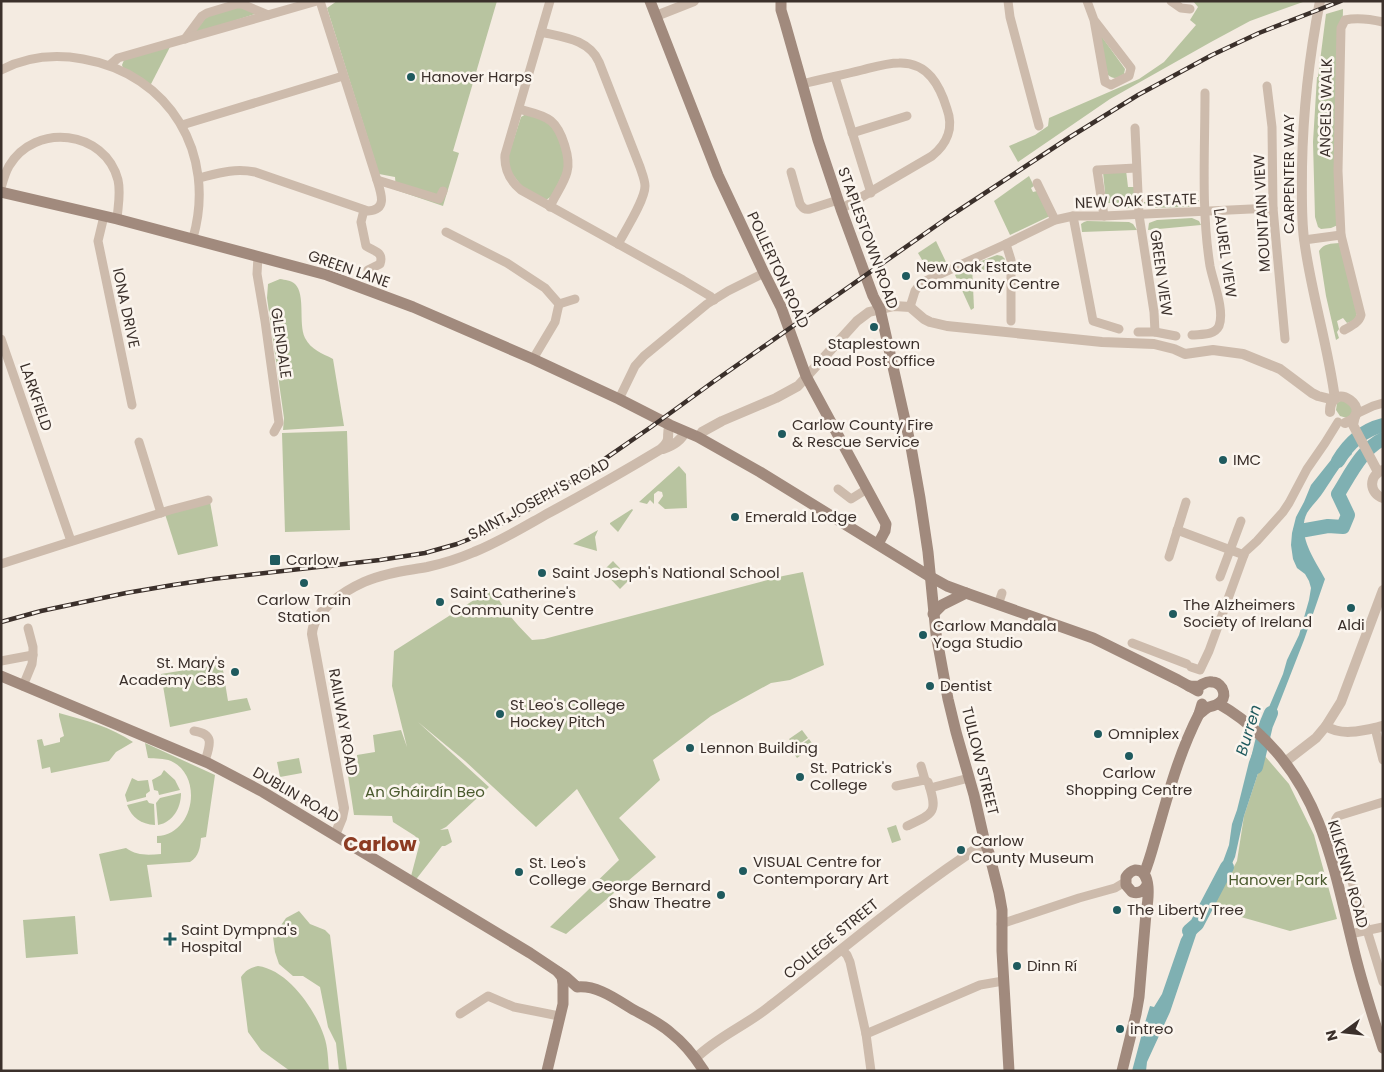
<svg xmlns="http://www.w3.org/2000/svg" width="1384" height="1072" viewBox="0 0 1384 1072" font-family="Poppins,sans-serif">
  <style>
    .green { fill: #b8c4a0 }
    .water { fill: #7fb0b2 }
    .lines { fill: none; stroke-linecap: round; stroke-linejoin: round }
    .river { stroke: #7fb0b2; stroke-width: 14 }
    .minor { stroke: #cdbbac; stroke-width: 9 }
    .tertiary { stroke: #cdbbac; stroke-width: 10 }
    .secondary { stroke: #a18a7d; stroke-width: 11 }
    .rail-casing { stroke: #3b302b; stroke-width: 4.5 }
    .rail { stroke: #fbf5ee; stroke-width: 2.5; stroke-dasharray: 8; stroke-linecap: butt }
    .poi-dot { fill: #1f5a5e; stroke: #fbf5ee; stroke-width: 2 }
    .labels { text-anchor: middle; stroke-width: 5; stroke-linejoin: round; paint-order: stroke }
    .poi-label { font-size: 15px; fill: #3b302b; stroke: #fbf5ee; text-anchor: start }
    .street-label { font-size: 15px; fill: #3b302b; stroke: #fbf5ee }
    .park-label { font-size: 15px; fill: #4a5a2e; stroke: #fbf5ee }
    .water-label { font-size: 16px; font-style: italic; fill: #1f5a5e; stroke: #fbf5ee }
    .district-label { font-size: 20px; font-weight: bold; fill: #8c3b22; stroke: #fbf5ee }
  </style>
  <rect width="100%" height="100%" fill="#f4ebe1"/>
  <g class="green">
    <polygon points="337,1 497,1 453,151 459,153 443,206 396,190 395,177 379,174 327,8"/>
    <polygon points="1193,1 1303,2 1250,21 1211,42 1110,99 1018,162 1009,146 1035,135 1048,126 1049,118 1139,79 1164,62 1196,25 1190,20 1198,7"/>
    <polygon points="238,7 252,11 255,14 196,33 195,31 208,15"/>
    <polygon points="1343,9 1338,225 1331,228 1321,229 1318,227 1315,217 1313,142 1317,77 1318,77 1326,14"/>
    <path d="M1097 30 1125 69 1124 74C1118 78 1114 80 1108 75Z"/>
    <polygon points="171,45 150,86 123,68 122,65 124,60"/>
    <path d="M526 114C533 115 546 120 552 125 559 132 564 157 566 167L552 196 546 200 523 188 510 171 508 157 521 117Z"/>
    <path d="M1126 170 1128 187H1134C1134 196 1136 206 1126 209L1125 203H1106L1103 172Z"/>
    <polygon points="1029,176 1034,186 1031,188 1033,192 1037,191 1050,216 1010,235 994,201"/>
    <polygon points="1199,200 1197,204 1188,207 1150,208 1144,203 1144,202"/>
    <polygon points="1192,218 1199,221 1201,225 1148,230 1149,223 1157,220"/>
    <polygon points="1087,221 1129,222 1133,224 1137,230 1082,232 1081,224 1084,222"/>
    <polygon points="936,241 946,262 928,270 918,253"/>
    <path d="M1339 243 1357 312C1356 319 1354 321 1347 323L1343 318 1337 321 1339 329 1337 332 1339 338 1336 340 1326 296 1319 251C1324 243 1331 244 1339 243Z"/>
    <polygon points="997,255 1002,256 1005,259 1006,269 977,270 976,263"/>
    <polygon points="972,266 974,308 971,310 955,275"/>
    <path d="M280 279C285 280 291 280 295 284 306 295 298 323 305 338 311 350 322 353 333 359L344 426 283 430 284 418 267 298 268 284Z"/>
    <polygon points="1342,400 1352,406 1352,414 1347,418 1340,416 1336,410 1337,403"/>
    <polygon points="347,431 350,530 285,532 282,433"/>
    <polygon points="679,466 686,474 687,508 665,509 658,503 663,496 662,492 658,491 654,494 654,504 650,500 647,504 639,502"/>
    <polygon points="210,502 218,546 178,555 165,514"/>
    <polygon points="632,509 633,510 618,532 610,524 610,523"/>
    <polygon points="598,530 595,537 597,551 573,544"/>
    <polygon points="613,561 630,579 620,589 603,571"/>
    <path d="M803 572 824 665 790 680 771 683 711 716 653 760 660 780 619 818 656 857 566 934 550 927 619 860 577 789 536 827 465 761 418 722 489 787 446 827 440 830 448 829 452 842 445 846H442L414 882 410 880 420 842 415 836 393 822 392 816 354 815 347 769 358 766 357 755 375 752 373 735 401 730 407 747 392 686 394 651 485 593 493 590C505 611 515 623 532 640L544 639 783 576Z"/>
    <polygon points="222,664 228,701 247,698 251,710 170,727 161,674"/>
    <path d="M59 713C85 720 111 727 133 742L116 752 109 761 51 773 50 767 42 769 37 740 42 739 44 746 60 742V738L64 736 59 716Z"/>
    <polygon points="802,730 808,738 791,750 789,747 793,744 789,739"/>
    <polygon points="809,739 814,746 797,758 792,751"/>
    <path d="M145 743 215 775 206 837 201 838C200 848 199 856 190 862L147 865 152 897 110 901 99 854 126 848C137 856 148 855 161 854V843H157V836C194 835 204 776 171 761 164 758 155 759 148 758Z"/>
    <polygon points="1264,755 1289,784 1314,835 1337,919 1290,931 1241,917 1217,911 1211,909 1237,861 1244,816"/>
    <polygon points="299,758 302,773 280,777 277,762"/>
    <polygon points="164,770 175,780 180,790 159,795 158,791 154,790 152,780 161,775"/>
    <polygon points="132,778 138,781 148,780 150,791 146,794 146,797 127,802 125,795"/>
    <path d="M181 793C181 808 173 822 158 825L156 803 160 798Z"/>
    <path d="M147 800 149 803 154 804 155 825C141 824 132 818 127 805Z"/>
    <polygon points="896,825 901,840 892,843 887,828"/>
    <polygon points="299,911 310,924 325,930 330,935 347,1071 339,1071 336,1043 328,1027 320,987 303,976 293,976 279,964 275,952 273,937 286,918"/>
    <polygon points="75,916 78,954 26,958 23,920"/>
    <path d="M258 966C288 970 315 1009 324 1036 328 1047 328 1060 329 1071H290L261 1050 248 1032 241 977C246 970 250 968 258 966Z"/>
  </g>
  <g class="water">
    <path d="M1347 443 1352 454C1340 464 1333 478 1324 491 1319 499 1312 505 1307 513 1296 535 1315 560 1325 579L1304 640 1274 717 1271 722 1268 733 1261 726 1283 674 1287 660 1299 635 1309 600 1311 588 1309 581 1305 574 1297 568 1293 559 1291 545 1292 533 1296 517 1304 502 1311 485 1331 460Z"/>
    <polygon points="1255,746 1263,753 1264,755 1244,816 1235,857 1222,885 1214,881 1221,867 1229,845 1232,824 1237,810 1249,762"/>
    <polygon points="1196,913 1205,920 1197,932 1170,1012 1147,1062 1146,1071 1132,1071 1144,1026 1150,1006 1154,1007 1162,994 1181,939"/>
  </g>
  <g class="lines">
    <g class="river">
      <path d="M1338 461C1348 444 1363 430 1383 425"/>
      <path d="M1300 531 1328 526 1343 527 1348 515 1338 494C1350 475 1362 449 1383 439"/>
      <polyline points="1256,767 1266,725 1271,713"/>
      <polyline points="1189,931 1197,924 1227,867"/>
    </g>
    <g class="minor">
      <path d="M550 1 505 155C504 170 510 181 521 190L683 280 710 296 714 300"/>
      <polyline points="1008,1 1010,17 1039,126"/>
      <polyline points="1087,1 1094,20 1105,82 1111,85 1129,76 1131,68 1094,20"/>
      <polyline points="1171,1 1181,8 1190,9"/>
      <path d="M541 32C562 37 589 39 599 62L640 167C642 173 645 180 645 186 645 200 625 231 618 244"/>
      <polyline points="185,39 202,16 207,13 237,4 242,4 268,15"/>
      <polyline points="110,65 118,58 317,1"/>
      <path d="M1 70C26 57 55 54 83 59 170 74 217 154 193 238"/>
      <polyline points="835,77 871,193"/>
      <path d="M802 84C822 79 842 75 862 70 874 67 887 63 899 63 928 62 940 86 947 109 954 128 947 144 932 156L841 209"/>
      <polyline points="1267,86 1272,127 1273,208 1285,339"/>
      <path d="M519 109C529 112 543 114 551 121 562 130 571 159 567 172 564 184 555 195 550 207"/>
      <polyline points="182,125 343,76"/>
      <polyline points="1135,128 1139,215 1154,312 1155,332 1138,332"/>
      <polyline points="852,133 907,116"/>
      <path d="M791 172 800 204C803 208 804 210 810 209L838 200"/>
      <path d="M199 178C219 173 234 168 255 172L368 211C388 210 381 193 377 180L320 1"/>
      <polyline points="377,180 439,199 443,191"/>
      <polyline points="1037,183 1055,220"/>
      <path d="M1 188C3 181 5 173 9 166 35 122 105 130 118 180 121 193 118 206 117 219"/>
      <path d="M364 210 361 222 366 246C375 252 384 252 380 264L368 270"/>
      <polyline points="104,216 98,241 132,405"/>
      <polyline points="1073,216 1093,321 1119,329"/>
      <polyline points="1104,216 1097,170 1136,168"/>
      <polyline points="446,232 507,263 545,288 559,304 555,322 533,359"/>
      <polyline points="1304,240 1341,235"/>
      <polyline points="1006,244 1011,260 1011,321"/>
      <polyline points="258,256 257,274 265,321 279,423 274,432"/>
      <polyline points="559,304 575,299"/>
      <polyline points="910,307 915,291 921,283 1006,244 1055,220 1073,216 1104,216 1273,208"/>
      <path d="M1344 330C1351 326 1359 323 1361 315L1341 235 1338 171 1341 28 1345 20C1358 17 1370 19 1383 22"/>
      <polyline points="1155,332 1176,336"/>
      <path d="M1192 335C1201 334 1214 336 1219 326 1225 310 1213 282 1210 266 1201 209 1205 151 1205 93"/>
      <polyline points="1,339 71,541"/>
      <polyline points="619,399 635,366 644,356 707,304 728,291 764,273"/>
      <polyline points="1356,414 1373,406 1383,403"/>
      <polyline points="139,442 161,513"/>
      <polyline points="838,489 851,499 867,489"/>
      <polyline points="1177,530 1244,555"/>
      <polyline points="1169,557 1186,502"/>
      <polyline points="1,564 170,510 208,500"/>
      <polyline points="1220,577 1241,521"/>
      <polyline points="998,605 1002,593"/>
      <polyline points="28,628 33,647 33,655"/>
      <polyline points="1132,643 1187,664"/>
      <polyline points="1,661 33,655 32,664 23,686"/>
      <polyline points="1191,667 1200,670 1209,651 1245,552 1257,541 1283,512 1289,503 1307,469 1325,443 1338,422"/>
      <polyline points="1375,728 1383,760"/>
      <path d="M194 731C215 734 210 745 205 761"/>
      <polyline points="921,766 925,780"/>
      <path d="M896 786 924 780 928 782C938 812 935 813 907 826"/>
      <polyline points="930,788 969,778"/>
      <path d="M1383 802 1338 816C1334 820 1335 824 1336 830L1383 982"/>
      <polyline points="1001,924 1079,898 1115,888 1125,882"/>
      <polyline points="1350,934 1383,927"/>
      <polyline points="842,950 847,955 850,962 866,1034 871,1071"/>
      <polyline points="460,1014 488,996 514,1007 559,1016"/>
      <polyline points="866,1034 980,985 1003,981"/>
    </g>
    <g class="tertiary">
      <path d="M1320 1C1309 57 1303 110 1302 167 1302 191 1301 215 1304 239 1311 293 1328 345 1335 399"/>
      <polyline points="656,16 694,1"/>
      <path d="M1330 412C1330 377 1378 411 1345 423"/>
      <polyline points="1355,416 1353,425 1378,472"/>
      <polyline points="698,437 702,432 722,421 776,398 798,386 857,321 869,312 894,306 910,307 924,319 930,322 947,326 1102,342 1154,344 1174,349 1185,354 1213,350 1243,354 1280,369 1312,393 1318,396 1334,400"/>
      <path d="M663 449C672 446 681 441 685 432"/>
      <path d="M1383 470C1368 476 1369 493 1383 498"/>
      <path d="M1326 726C1342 737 1365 730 1383 726"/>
      <polyline points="1285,762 1316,738 1326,726 1341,702 1383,590"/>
      <path d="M335 835 342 818 344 808 312 634C313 611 344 591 364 582 384 573 405 571 427 567 441 564 460 558 474 552 499 542 522 528 545 515 584 494 623 472 661 449 673 438 665 437 670 425"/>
      <path d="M696 1058C717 1037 747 1025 770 1006 841 951 909 892 985 843"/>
    </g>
    <g class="secondary">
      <polyline points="650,1 718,175 764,273 781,307 806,376 886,524 885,531 878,544"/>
      <polyline points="781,1 781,10 785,23 818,140 841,209 873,296 880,309 911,447 920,498 928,552 936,634 948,699 956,732 974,795 985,843 989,853 999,893 1002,910 1002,951 1009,1071"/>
      <polyline points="1,192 117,219 327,275 413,307 533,359 619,399 670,425 698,437 760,472 929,576 947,586 966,593 1093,638 1178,680 1198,691"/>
      <polyline points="933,614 942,605 966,593"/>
      <path d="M1 676 208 763 263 792 530 953 566 977 577 987C598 985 617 1000 634 1010 647 1017 660 1023 671 1033 684 1043 695 1057 704 1071"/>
      <path d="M1189 686C1193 686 1198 687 1201 685 1205 683 1207 681 1212 682 1216 682 1220 685 1222 688 1228 700 1218 705 1209 707 1206 708 1202 712 1199 714"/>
      <path d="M1219 704C1235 713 1249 724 1261 736 1322 793 1334 869 1353 946 1361 981 1372 1014 1383 1048"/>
      <path d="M1144 874C1151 857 1154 842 1159 826 1170 787 1181 749 1199 714L1202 704"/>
      <polyline points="547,1071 563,1004 563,984 562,977 558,972"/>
      <path d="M1122 1071 1136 1014 1139 997 1146 913C1148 902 1153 869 1135 870 1131 871 1128 874 1126 877V885L1132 892C1139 894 1144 891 1147 885"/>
    </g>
    <g class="rail-casing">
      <polyline id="rail" points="1,622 41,611 126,593 173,585 213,579 380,560 425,553 457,544 482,534 531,508 596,465 651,427 713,382 950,216 1070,137 1138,95 1212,55 1259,33 1341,1"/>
    </g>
    <use href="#rail" class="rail"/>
  </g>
  <g class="poi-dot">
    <circle cx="411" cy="77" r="5"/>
    <circle cx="906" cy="276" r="5"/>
    <circle cx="874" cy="327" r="5"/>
    <circle cx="782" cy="434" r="5"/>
    <circle cx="1223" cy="460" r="5"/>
    <circle cx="735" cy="517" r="5"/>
    <rect x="269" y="554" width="12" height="12" rx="2.5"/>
    <circle cx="542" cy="573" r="5"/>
    <circle cx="304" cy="583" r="5"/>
    <circle cx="440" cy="602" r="5"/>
    <circle cx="1351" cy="608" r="5"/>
    <circle cx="1173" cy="614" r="5"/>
    <circle cx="923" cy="635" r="5"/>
    <circle cx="235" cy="672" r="5"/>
    <circle cx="930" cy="686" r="5"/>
    <circle cx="500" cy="714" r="5"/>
    <circle cx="1098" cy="734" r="5"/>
    <circle cx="690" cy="748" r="5"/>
    <circle cx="1129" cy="756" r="5"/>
    <circle cx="800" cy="777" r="5"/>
    <circle cx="961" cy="850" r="5"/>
    <circle cx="743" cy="871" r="5"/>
    <circle cx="519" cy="872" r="5"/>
    <circle cx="721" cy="895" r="5"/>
    <circle cx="1117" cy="910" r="5"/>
    <path d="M167.5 931.5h5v5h5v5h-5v5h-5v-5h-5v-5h5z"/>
    <circle cx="1017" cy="966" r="5"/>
    <circle cx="1120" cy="1029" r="5"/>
  </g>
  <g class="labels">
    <g class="poi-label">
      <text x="421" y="82">Hanover Harps</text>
      <text x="916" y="272">New Oak Estate<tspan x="916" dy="17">Community Centre</tspan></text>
      <text x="874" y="349" text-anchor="middle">Staplestown<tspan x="874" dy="17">Road Post Office</tspan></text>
      <text x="792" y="430">Carlow County Fire<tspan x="792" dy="17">&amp; Rescue Service</tspan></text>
      <text x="1233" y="465">IMC</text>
      <text x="745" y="522">Emerald Lodge</text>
      <text x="286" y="565">Carlow</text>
      <text x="552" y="578">Saint Joseph's National School</text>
      <text x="450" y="598">Saint Catherine's<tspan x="450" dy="17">Community Centre</tspan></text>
      <text x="304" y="605" text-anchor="middle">Carlow Train<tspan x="304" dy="17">Station</tspan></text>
      <text x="1183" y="610">The Alzheimers<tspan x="1183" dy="17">Society of Ireland</tspan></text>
      <text x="1351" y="630" text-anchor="middle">Aldi</text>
      <text x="933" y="631">Carlow Mandala<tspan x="933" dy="17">Yoga Studio</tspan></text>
      <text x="225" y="668" text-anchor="end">St. Mary's<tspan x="225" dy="17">Academy CBS</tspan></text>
      <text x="940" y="691">Dentist</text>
      <text x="510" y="710">St Leo's College<tspan x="510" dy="17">Hockey Pitch</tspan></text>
      <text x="1108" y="739">Omniplex</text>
      <text x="700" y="753">Lennon Building</text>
      <text x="810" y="773">St. Patrick's<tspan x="810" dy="17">College</tspan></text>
      <text x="1129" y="778" text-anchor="middle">Carlow<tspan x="1129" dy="17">Shopping Centre</tspan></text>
      <text x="971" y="846">Carlow<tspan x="971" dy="17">County Museum</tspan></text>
      <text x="753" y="867">VISUAL Centre for<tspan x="753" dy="17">Contemporary Art</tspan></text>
      <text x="529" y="868">St. Leo's<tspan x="529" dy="17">College</tspan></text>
      <text x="711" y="891" text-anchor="end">George Bernard<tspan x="711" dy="17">Shaw Theatre</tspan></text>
      <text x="1127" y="915">The Liberty Tree</text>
      <text x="181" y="935">Saint Dympna's<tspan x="181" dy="17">Hospital</tspan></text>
      <text x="1027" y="971">Dinn Rí</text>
      <text x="1130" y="1034">intreo</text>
    </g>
    <g class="street-label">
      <text transform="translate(1326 108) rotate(-89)" y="5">ANGELS WALK</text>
      <text transform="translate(1289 174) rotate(-90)" y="5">CARPENTER WAY</text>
      <text transform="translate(1136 201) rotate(-2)" y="5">NEW OAK ESTATE</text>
      <text transform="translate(1262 213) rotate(-93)" y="5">MOUNTAIN VIEW</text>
      <text transform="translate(868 238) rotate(70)" y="5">STAPLESTOWN ROAD</text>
      <text transform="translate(1225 253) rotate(82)" y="5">LAUREL VIEW</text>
      <text transform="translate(349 269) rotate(19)" y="5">GREEN LANE</text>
      <text transform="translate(778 270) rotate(65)" y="5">POLLERTON ROAD</text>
      <text transform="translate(1161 273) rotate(82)" y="5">GREEN VIEW</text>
      <text transform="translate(126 308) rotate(78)" y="5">IONA DRIVE</text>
      <text transform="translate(281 343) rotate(82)" y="5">GLENDALE</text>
      <text transform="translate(36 397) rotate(71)" y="5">LARKFIELD</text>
      <text transform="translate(539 499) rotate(-28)" y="5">SAINT JOSEPH'S ROAD</text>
      <text transform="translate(343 722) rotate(80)" y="5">RAILWAY ROAD</text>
      <text transform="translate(980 761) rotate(76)" y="5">TULLOW STREET</text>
      <text transform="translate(296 795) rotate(30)" y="5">DUBLIN ROAD</text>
      <text transform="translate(1348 874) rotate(74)" y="5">KILKENNY ROAD</text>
      <text transform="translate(831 939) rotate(-39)" y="5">COLLEGE STREET</text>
    </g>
    <g class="park-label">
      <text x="425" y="797">An Gháirdín Beo</text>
      <text x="1278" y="885">Hanover Park</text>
    </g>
    <g class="water-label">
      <text transform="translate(1248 730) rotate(-73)" y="6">Burren</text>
    </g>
    <g class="district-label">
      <text x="380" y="851">Carlow</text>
    </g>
  </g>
  <rect width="1384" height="1072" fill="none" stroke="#3b302b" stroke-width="5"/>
  <g transform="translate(1344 1032) rotate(255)" stroke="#fbf5ee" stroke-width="4" paint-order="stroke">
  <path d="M0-4L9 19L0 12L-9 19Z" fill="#3b302b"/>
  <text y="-8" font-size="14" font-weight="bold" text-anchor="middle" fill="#3b302b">N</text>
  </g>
</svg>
